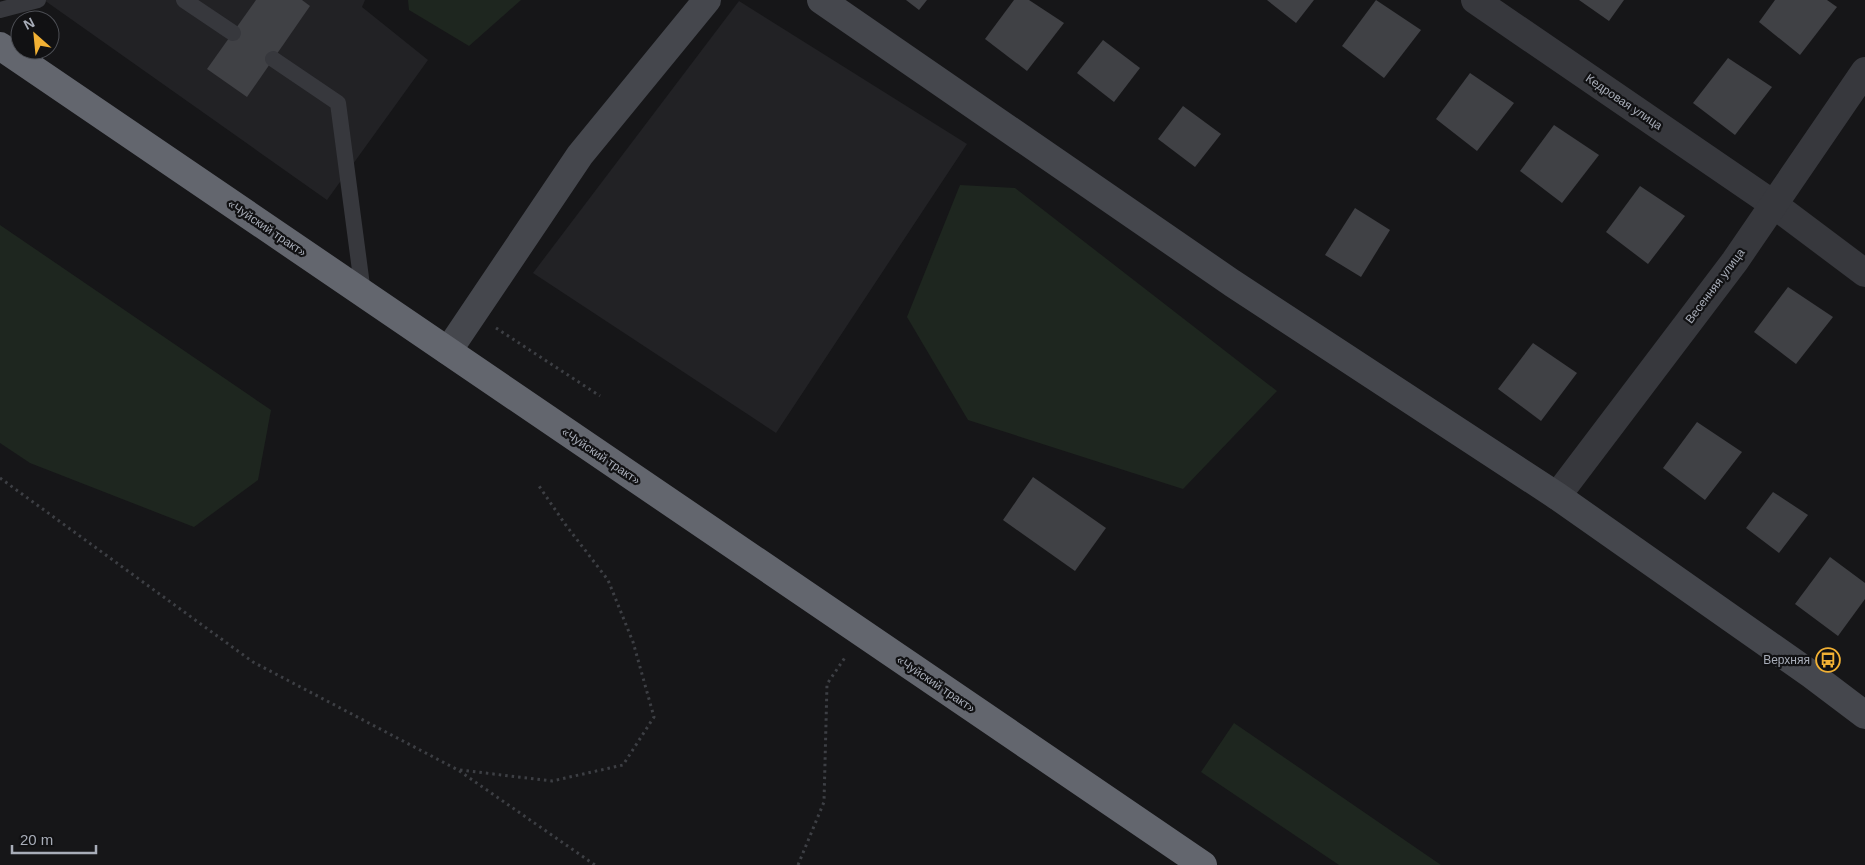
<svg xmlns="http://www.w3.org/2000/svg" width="1865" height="865" viewBox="0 0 1865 865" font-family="Helvetica,sans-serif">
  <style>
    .built { fill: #222225 }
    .green { fill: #1e261f }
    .building { fill: #404145 }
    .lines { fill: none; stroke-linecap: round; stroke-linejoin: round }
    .path { stroke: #3d3f44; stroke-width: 3; stroke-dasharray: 2.5 4; stroke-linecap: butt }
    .lane { stroke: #37383d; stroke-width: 16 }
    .street { stroke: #37383d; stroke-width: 28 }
    .secondary { stroke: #45474d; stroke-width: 28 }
    .highway { stroke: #63666e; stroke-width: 28 }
    .labels { text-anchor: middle; stroke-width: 4.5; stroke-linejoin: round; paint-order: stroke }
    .street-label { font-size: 12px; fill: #a8adb8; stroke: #111113 }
    .poi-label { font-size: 12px; fill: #a8adb8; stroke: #111113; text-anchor: end }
  </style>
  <rect width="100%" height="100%" fill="#161618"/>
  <g class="built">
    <polygon points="44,0 365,0 362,7 428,60 327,200"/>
    <polygon points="739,1 967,144 776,433 533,273"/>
  </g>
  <g class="green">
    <polygon points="408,0 521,0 469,46 409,10"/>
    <polygon points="960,185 1015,188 1277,391 1183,489 968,420 907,317"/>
    <polygon points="0,225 271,410 258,480 194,527 30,463 0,443"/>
    <polygon points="1234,723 1441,865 1339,865 1201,772"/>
  </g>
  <g class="building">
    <polygon points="256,0 302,0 310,6 247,97 207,69"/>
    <polygon points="906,0 927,0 919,10"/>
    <polygon points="1014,0 1029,0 1064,23 1027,71 985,39"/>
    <polygon points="1267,0 1314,0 1296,23"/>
    <polygon points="1376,0 1421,30 1384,78 1342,46"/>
    <polygon points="1579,0 1624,0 1609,21"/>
    <polygon points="1775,0 1827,0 1837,7 1800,55 1759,22"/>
    <polygon points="1103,40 1140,68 1114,102 1077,73"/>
    <polygon points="1728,58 1772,87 1735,135 1693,103"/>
    <polygon points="1470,73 1514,103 1477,151 1436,119"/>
    <polygon points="1183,106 1221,134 1195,167 1158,139"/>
    <polygon points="1554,125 1599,155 1562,203 1520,171"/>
    <polygon points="1640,186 1685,216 1648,264 1606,232"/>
    <polygon points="1355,208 1390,230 1361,277 1325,255"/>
    <polygon points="1788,287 1833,317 1796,364 1754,332"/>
    <polygon points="1533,343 1577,373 1541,421 1498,389"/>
    <polygon points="1697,422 1742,452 1705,500 1663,468"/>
    <polygon points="1033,477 1106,528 1075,571 1003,520"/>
    <polygon points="1773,492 1808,515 1779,553 1746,528"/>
    <polygon points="1830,557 1865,583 1865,599 1838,636 1795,604"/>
  </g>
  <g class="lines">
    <g class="path">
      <polyline points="496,328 600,396"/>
      <polyline points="0,478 253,662 458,770 595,865"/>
      <polyline points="460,770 552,781 623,765 654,717 633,642 608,580 565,524 539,486"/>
      <polyline points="798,865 824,802 827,684 846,656"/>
    </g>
    <g class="lane">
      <polyline points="184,0 233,33"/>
      <polyline points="0,10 38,0"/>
      <polyline points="273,59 338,103 363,293"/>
    </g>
    <g class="street">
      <polyline points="1475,0 1773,204 1865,273"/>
      <polyline points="1557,496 1735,261 1865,71"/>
    </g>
    <g class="secondary">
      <polyline points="821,0 1232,283 1557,496 1812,675 1865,715"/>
      <polyline points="448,351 580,155 707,0"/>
    </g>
    <polyline class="highway" points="0,46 1203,865"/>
  </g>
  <defs>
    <g id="bus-ring" transform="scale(1.25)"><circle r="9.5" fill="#111113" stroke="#f2b134" stroke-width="1.5"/><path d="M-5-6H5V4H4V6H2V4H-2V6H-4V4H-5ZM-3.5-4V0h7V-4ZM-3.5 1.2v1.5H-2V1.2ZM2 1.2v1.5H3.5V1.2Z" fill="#f2b134"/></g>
  </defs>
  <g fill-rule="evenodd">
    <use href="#bus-ring" x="1828" y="660"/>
  </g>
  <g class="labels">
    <g class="street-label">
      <text transform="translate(1624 102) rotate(34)" y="4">Кедровая улица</text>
      <text transform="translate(267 228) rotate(34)" y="4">«Чуйский тракт»</text>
      <text transform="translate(1715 286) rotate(-53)" y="4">Весенняя улица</text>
      <text transform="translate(601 456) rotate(34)" y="4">«Чуйский тракт»</text>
      <text transform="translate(936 684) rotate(34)" y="4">«Чуйский тракт»</text>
    </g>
    <g class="poi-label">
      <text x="1810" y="664">Верхняя</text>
    </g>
  </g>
  <g transform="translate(35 35) rotate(333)"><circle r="24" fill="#111113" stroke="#4d4f55"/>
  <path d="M0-4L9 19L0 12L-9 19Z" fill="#f2b134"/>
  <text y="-8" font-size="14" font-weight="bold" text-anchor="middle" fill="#a8adb8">N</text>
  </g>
  <path d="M12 845v8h84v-8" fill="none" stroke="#a8adb8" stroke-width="2.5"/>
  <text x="20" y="845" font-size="15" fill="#a8adb8" stroke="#111113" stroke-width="4" paint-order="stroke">20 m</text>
</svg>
